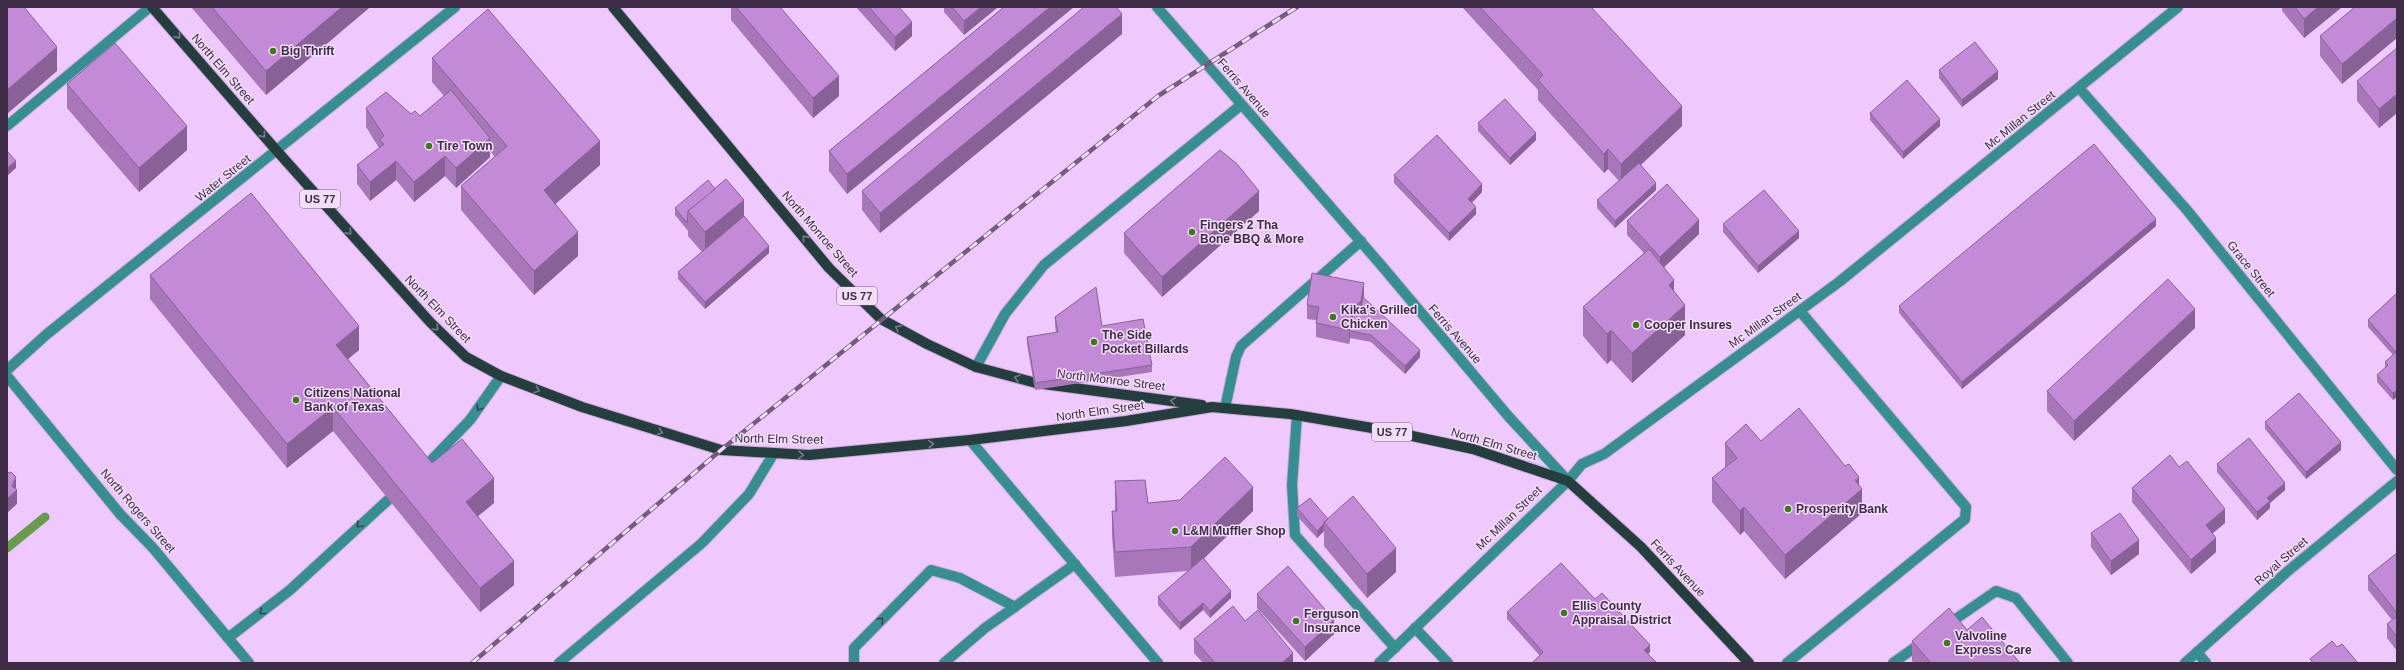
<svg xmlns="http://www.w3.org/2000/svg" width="2404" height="670" viewBox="0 0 2404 670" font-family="Arial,sans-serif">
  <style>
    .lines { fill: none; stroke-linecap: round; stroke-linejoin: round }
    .stream { stroke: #669c4c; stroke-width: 9 }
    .minor-casing { stroke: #ccaad9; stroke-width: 12 }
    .major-casing { stroke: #ccaad9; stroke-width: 12 }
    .minor { stroke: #358f90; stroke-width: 10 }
    .major { stroke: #243d3d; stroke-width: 10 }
    .rail-casing { stroke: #755c7e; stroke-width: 4.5 }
    .rail { stroke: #f2def9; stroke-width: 3; stroke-dasharray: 9; stroke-linecap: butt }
    .wall { fill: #a877ba }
    .shaded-wall { fill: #886197 }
    .building { fill: #c38ad8; stroke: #886197 }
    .oneway { stroke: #767d88 }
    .oneway2 { stroke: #3d4055 }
    .poi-dot { fill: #3c7a16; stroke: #f2def9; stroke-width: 1.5 }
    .labels { text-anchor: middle; stroke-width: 3; stroke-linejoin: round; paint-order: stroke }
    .shield { fill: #f2def9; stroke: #75617c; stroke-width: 1 }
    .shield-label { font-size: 11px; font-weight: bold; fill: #3f2c46 }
    .poi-label { font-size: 12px; font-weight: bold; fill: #3f2c46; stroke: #f2def9; text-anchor: start }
    .street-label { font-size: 12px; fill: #3f2c46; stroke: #f2def9 }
  </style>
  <rect width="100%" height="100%" fill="#efc9fe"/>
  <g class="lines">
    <polyline class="stream" points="7,548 45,517"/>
    <g class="minor-casing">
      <g id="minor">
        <polyline points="1157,7 1381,265 1509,417 1568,481"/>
        <polyline points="2080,89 2186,209 2397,470"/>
        <polyline points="7,126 150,7"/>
        <polyline points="976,367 1005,314 1044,265 1241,105"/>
        <polyline points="7,370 47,334 455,7"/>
        <polyline points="7,376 120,514 153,548 249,663"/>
        <polyline points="1225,408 1236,357 1241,346 1361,241"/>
        <polyline points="1297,415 1292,485 1295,535 1395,648"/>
        <polyline points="970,440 1158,663"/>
        <polyline points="421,471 470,420 501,376"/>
        <polyline points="1947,625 1996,591 2016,598 2068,663"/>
        <polyline points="1415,628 1448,663"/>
        <polyline points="228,638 290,590 388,500"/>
        <polyline points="2197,652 2206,663"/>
        <polyline points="559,663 702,543 749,494 774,453"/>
        <polyline points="854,663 854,648 931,570 960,578 1015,607"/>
        <polyline points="944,663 985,628 1075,564"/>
        <polyline points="1379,663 1568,481 1582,464 1604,454 1839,282 2178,7"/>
        <polyline points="1787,663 1965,519 1966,507 1800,311"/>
        <polyline points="1893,663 1924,641"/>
        <polyline points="2185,663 2288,571 2397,481"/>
      </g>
    </g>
    <g class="major-casing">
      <g id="major">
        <polyline points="152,7 277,151 430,322 466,357 501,376 582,407 721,450 809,455 970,440 1126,421 1212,407 1290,414 1384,430 1473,449 1568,481 1641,547 1749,663"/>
        <polyline points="613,7 829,268 881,319 927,344 976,367 1036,383 1202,405"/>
      </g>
    </g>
    <use href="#minor" class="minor"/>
    <use href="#major" class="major"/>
    <g class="rail-casing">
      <polyline id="rail" points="472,663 721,450 1158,96 1297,7"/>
    </g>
    <use href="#rail" class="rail"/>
  </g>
  <g class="wall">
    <polygon points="191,7 369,7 369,8 266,95"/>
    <polygon points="731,7 780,7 839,96 813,118 731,20"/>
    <polygon points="856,7 899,7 912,36 895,51"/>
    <polygon points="944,7 998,7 964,35 944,12"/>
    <polygon points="1004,7 847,194 829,171 829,151"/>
    <polygon points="1462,7 1591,7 1682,126 1641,165 1656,190 1615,228 1597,208 1597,200 1619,181 1608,169 1604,173 1538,100 1538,90"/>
    <polygon points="2282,7 2342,7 2304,38 2282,11"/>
    <polygon points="2355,7 2342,84 2320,56 2320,36"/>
    <polygon points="1122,34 880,233 862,210 862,191"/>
    <polygon points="2397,48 2397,113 2379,128 2357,101 2357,81"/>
    <polygon points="432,58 600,165 555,204 578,256 534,295 461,210 461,186 495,157 490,151 490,157 456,188 445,176 414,202 396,180 370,201 357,184 357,165 379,148 366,127 366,108 420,116 444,96 432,82"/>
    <polygon points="1939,70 1998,79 1962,107 1939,78"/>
    <polygon points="67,84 187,150 139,192 67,108"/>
    <polygon points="1870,113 1940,126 1903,159 1870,120"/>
    <polygon points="1478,123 1536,140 1510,165 1478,131"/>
    <polygon points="1394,175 1482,192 1472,203 1476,214 1449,241 1394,183"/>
    <polygon points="715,189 744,216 769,253 705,309 678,279 678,272 702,252 688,236 688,231 675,215 675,208"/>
    <polygon points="1259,211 1162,297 1124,253 1124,233"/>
    <polygon points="1627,221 1699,234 1664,267 1674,292 1685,335 1632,383 1611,360 1607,364 1583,336 1583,307 1644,253 1627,235"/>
    <polygon points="1723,224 1799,238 1758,273 1723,232"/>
    <polygon points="2156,226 1962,389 1899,313 1899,306"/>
    <polygon points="150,275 359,350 348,359 432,463 494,503 478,516 514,585 480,612 333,431 287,468 150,299"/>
    <polygon points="2397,293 2397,397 2393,400 2377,382 2377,375 2385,368 2385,362 2393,355 2368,327 2368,320"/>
    <polygon points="1364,298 1420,357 1405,374 1371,342 1350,338 1349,344 1316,337 1316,320 1307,319 1307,305"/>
    <polygon points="1055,317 1102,326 1152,365 1152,372 1035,390 1027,344 1027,337 1056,333 1055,325"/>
    <polygon points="2195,328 2074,441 2047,411 2047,391"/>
    <polygon points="2265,422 2341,450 2306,479 2265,429"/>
    <polygon points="1761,441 1859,485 1862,513 1785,579 1744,531 1740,535 1712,502 1712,478 1725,468 1725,443"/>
    <polygon points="2217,464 2285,490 2270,503 2270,508 2257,520 2217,472"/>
    <polygon points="2179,467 2225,523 2212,533 2216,552 2191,574 2132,502 2132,488"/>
    <polygon points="1115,481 1148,503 1253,511 1204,558 1231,598 1210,618 1203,610 1180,630 1158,605 1158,597 1188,571 1115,577 1112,535 1112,511 1115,511"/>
    <polygon points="1297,508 1328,519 1396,572 1367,598 1324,546 1324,531 1317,538 1297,516"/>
    <polygon points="2091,533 2139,554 2111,575 2091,547"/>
    <polygon points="2397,553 2397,651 2387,638 2387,624 2392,620 2368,590 2368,576"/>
    <polygon points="1257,594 1334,634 1305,661 1257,608"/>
    <polygon points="1595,599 1650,652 1648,654 1540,656 1507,619 1507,612"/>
    <polygon points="1245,621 1293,663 1203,663 1194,653 1194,639"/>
    <polygon points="1967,630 2020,663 1914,663 1912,661 1912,641"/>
  </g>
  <g class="shaded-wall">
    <polygon points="342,7 369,7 369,8 266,95 266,71"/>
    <polygon points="981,7 998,7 964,35 964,21"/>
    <polygon points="1050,7 1074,7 847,194 847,174"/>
    <polygon points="2318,7 2342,7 2304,38 2304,19"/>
    <polygon points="1122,14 1122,34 880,233 880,213"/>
    <polygon points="2397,18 2397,38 2342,84 2342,64"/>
    <polygon points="912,22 912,36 895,51 895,37"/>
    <polygon points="57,47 57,71 7,114 7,90"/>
    <polygon points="1998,71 1998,79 1962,107 1962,100"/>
    <polygon points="839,76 839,96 813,118 813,98"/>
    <polygon points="2397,94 2397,113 2379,128 2379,109"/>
    <polygon points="1682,106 1682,126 1621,183 1621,164"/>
    <polygon points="1940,119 1940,126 1903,159 1903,152"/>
    <polygon points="187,126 187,150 139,192 139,168"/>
    <polygon points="1536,133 1536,140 1510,165 1510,158"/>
    <polygon points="490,138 490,157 456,188 456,168"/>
    <polygon points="600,141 600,165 544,214 544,190"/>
    <polygon points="1608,149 1608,169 1604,173 1604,154"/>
    <polygon points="445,156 445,176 414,202 414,182"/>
    <polygon points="16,161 16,168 7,176 7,168"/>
    <polygon points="396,161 396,180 370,201 370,182"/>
    <polygon points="1656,183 1656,190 1615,228 1615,221"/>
    <polygon points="1482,184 1482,192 1468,206 1468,199"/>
    <polygon points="1259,191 1259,211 1162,297 1162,277"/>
    <polygon points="744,200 744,224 705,256 705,232"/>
    <polygon points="1476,207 1476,214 1449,241 1449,233"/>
    <polygon points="2156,219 2156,226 1962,389 1962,382"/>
    <polygon points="1699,220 1699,234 1660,271 1660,257"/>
    <polygon points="1799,231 1799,238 1758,273 1758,266"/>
    <polygon points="578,232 578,256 534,295 534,271"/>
    <polygon points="769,246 769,253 705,309 705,302"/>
    <polygon points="1674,280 1674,309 1669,285"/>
    <polygon points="1364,283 1364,297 1361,315 1350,331 1350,338 1349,344 1349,330 1353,308"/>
    <polygon points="1685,305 1685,335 1632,383 1632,353"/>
    <polygon points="2195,309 2195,328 2074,441 2074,421"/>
    <polygon points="359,326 359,350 336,369 336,345"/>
    <polygon points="1611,330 1611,360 1607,364 1607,334"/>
    <polygon points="1420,350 1420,357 1405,374 1405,366"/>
    <polygon points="2397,390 2397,397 2393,400 2393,393"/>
    <polygon points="333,407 333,431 287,468 287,444"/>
    <polygon points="2341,442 2341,450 2306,479 2306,472"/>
    <polygon points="16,477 16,491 17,490 17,504 7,513 7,499"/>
    <polygon points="1859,477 1859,492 1862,489 1862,513 1785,579 1785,555"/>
    <polygon points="494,478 494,503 466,526 466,502"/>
    <polygon points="2285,483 2285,490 2270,503 2270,508 2257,520 2257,512 2267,498"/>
    <polygon points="1253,487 1253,511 1191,571 1191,547"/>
    <polygon points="1744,507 1744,531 1740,535 1740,511"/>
    <polygon points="2225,509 2225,523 2206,539 2206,525"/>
    <polygon points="1324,524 1324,531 1317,538 1317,531"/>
    <polygon points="2216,538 2216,552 2191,574 2191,560"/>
    <polygon points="2139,540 2139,554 2111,575 2111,561"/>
    <polygon points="1396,548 1396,572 1367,598 1367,574"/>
    <polygon points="514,561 514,585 480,612 480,588"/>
    <polygon points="1231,591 1231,598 1210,618 1210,611"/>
    <polygon points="1203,603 1203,610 1180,630 1180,623"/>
    <polygon points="1334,620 1334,634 1305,661 1305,647"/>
    <polygon points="1650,645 1650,652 1644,657 1644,650"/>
    <polygon points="1293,653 1293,663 1282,663"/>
  </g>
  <g class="building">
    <polygon points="7,7 24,7 57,47 7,90"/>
    <polygon points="212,7 342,7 266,71"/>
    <polygon points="736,7 780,7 839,76 813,98"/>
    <polygon points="869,7 899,7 912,22 895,37"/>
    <polygon points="952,7 981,7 964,21"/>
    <polygon points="1004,7 1050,7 847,174 829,151"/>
    <polygon points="1084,7 1116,7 1122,14 880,213 862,191"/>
    <polygon points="1480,7 1591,7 1682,106 1621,164 1608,149 1604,154 1538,80 1543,75"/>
    <polygon points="2295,7 2318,7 2304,19"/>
    <polygon points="2355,7 2397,7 2397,18 2342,64 2320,36"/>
    <polygon points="488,9 600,141 544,190 578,232 534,271 461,186 507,146 432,58"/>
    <polygon points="1975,42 1998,71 1962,100 1939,70"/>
    <polygon points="115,43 187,126 139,168 67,84"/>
    <polygon points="2397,48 2397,94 2379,109 2357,81"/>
    <polygon points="1907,80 1940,119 1903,152 1870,113"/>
    <polygon points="451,90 490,138 456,168 445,156 414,182 396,161 370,182 357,165 384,144 379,140 384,136 366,108 386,92 411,114 415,111 420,116"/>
    <polygon points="1505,99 1536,133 1510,158 1478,123"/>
    <polygon points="1437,135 1482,184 1468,199 1476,207 1449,233 1394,175"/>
    <polygon points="2094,144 2156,219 1962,382 1899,306"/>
    <polygon points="1220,150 1237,164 1259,191 1162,277 1124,233"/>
    <polygon points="7,151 16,161 7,168"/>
    <polygon points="1639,163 1656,183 1615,221 1597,200"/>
    <polygon points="726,179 744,200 705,232 688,211"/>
    <polygon points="708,180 715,189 688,211 687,223 675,208"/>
    <polygon points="1667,184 1699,220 1660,257 1627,221"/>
    <polygon points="1764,190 1799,231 1758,266 1723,224"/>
    <polygon points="251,193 359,326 336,345 432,463 462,439 494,478 466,502 514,561 480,588 333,407 287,444 150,275"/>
    <polygon points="744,216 769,246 705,302 678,272"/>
    <polygon points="1649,249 1674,280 1669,285 1685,305 1632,353 1611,330 1607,334 1583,307"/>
    <polygon points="1312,273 1364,283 1361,301 1353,308 1349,330 1316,323 1319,307 1307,305"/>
    <polygon points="2168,279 2195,309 2074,421 2047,391"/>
    <polygon points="1096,287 1102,326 1143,319 1152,365 1035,383 1027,337 1058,332 1055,317"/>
    <polygon points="2397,293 2397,390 2393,393 2377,375 2388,365 2385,362 2396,352 2368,320"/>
    <polygon points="1363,297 1420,350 1405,366 1371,335 1350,331 1353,314 1361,308"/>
    <polygon points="2299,393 2341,442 2306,472 2265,422"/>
    <polygon points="1799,408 1845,466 1849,464 1859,477 1855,480 1862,489 1785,555 1744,507 1740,511 1712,478 1737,458 1725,443 1746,424 1761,441"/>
    <polygon points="2249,438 2285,483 2267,498 2270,501 2257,512 2217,464"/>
    <polygon points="2170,455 2179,467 2187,461 2225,509 2206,525 2216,538 2191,560 2132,488"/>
    <polygon points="1225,457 1253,487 1191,547 1115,552 1112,511 1117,511 1115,481 1145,480 1148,503 1180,500"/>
    <polygon points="11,472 16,477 12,486 17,490 7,499 7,473"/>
    <polygon points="1353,496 1396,548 1367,574 1324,522"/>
    <polygon points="1310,498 1328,519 1324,522 1324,524 1317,531 1297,508"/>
    <polygon points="2120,513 2139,540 2111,561 2091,533"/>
    <polygon points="2397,553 2397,613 2368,576"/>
    <polygon points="1203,558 1231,591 1210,611 1203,603 1180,623 1158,597"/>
    <polygon points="1561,563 1595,599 1602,593 1650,645 1644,650 1657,663 1532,663 1543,652 1507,612"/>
    <polygon points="1288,566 1334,620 1305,647 1257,594"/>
    <polygon points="1233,606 1245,621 1258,610 1293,653 1282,663 1215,663 1194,639"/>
    <polygon points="1949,608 1967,630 1982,617 2020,663 1931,663 1912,641"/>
    <polygon points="2397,616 2397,637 2387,624"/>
    <polygon points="2332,641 2337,647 2342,644 2358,663 2313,663 2310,659"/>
  </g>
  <defs><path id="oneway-chevron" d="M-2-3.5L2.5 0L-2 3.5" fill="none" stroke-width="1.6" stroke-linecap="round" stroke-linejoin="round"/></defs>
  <g class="oneway">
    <use href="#oneway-chevron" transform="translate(178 36) rotate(49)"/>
    <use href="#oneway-chevron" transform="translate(263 135) rotate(49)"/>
    <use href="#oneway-chevron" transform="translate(349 232) rotate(48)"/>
    <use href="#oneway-chevron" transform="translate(805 238) rotate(-129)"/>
    <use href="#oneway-chevron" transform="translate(436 328) rotate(44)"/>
    <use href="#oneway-chevron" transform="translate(898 328) rotate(-151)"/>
    <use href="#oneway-chevron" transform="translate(1017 378) rotate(-165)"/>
    <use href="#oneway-chevron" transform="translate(537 390) rotate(21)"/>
    <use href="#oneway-chevron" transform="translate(1173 401) rotate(-172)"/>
    <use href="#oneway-chevron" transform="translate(660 432) rotate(17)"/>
    <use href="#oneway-chevron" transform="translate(931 444) rotate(-5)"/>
    <use href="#oneway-chevron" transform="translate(801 455) rotate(3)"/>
  </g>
  <g class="oneway2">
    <use href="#oneway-chevron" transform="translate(479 408) rotate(124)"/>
    <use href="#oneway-chevron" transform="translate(359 525) rotate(137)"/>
    <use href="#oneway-chevron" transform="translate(262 612) rotate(142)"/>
    <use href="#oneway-chevron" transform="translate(881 620) rotate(-45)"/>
  </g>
  <g class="poi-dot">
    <circle cx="273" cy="51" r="4"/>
    <circle cx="429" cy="146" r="4"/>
    <circle cx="1192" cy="232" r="4"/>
    <circle cx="1333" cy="317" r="4"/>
    <circle cx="1636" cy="325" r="4"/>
    <circle cx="1094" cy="342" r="4"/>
    <circle cx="296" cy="400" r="4"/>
    <circle cx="1788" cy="509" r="4"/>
    <circle cx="1175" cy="531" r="4"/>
    <circle cx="1564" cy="613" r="4"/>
    <circle cx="1296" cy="621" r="4"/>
    <circle cx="1947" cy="643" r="4"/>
  </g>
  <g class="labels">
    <g class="shield">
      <rect x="300" y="190" width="40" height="18" rx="3"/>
      <rect x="837" y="287" width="40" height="18" rx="3"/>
      <rect x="1372" y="423" width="40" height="18" rx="3"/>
    </g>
    <g class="shield-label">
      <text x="320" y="203">US 77</text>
      <text x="857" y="300">US 77</text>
      <text x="1392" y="436">US 77</text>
    </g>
    <g class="poi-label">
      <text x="281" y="55">Big Thrift</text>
      <text x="437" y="150">Tire Town</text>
      <text x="1200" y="229">Fingers 2 Tha<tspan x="1200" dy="14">Bone BBQ &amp; More</tspan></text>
      <text x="1341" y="314">Kika's Grilled<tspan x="1341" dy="14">Chicken</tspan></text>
      <text x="1644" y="329">Cooper Insures</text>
      <text x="1102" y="339">The Side<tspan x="1102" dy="14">Pocket Billards</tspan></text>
      <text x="304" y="397">Citizens National<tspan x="304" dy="14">Bank of Texas</tspan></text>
      <text x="1796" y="513">Prosperity Bank</text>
      <text x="1183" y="535">L&amp;M Muffler Shop</text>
      <text x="1572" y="610">Ellis County<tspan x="1572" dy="14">Appraisal District</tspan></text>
      <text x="1304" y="618">Ferguson<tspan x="1304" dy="14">Insurance</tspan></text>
      <text x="1955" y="640">Valvoline<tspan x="1955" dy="14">Express Care</tspan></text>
    </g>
    <g class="street-label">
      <text transform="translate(223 69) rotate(49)" y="4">North Elm Street</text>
      <text transform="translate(1244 88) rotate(49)" y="4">Ferris Avenue</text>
      <text transform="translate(2020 120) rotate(-39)" y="4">Mc Millan Street</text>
      <text transform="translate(223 178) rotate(-39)" y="4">Water Street</text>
      <text transform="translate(820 234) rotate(49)" y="4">North Monroe Street</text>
      <text transform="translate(2251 269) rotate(51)" y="4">Grace Street</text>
      <text transform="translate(438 309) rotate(46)" y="4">North Elm Street</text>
      <text transform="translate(1765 320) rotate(-36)" y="4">Mc Millan Street</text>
      <text transform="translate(1455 334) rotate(49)" y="4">Ferris Avenue</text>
      <text transform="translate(1111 380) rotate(7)" y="4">North Monroe Street</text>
      <text transform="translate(1100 411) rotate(-8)" y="4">North Elm Street</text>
      <text transform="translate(779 439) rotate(1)" y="4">North Elm Street</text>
      <text transform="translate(1494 444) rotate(16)" y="4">North Elm Street</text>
      <text transform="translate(138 511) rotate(49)" y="4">North Rogers Street</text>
      <text transform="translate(1509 518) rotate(-44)" y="4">Mc Millan Street</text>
      <text transform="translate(2281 561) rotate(-41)" y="4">Royal Street</text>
      <text transform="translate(1678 568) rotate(47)" y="4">Ferris Avenue</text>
    </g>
  </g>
  <rect width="2404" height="670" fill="none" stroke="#3f2c46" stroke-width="16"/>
</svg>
